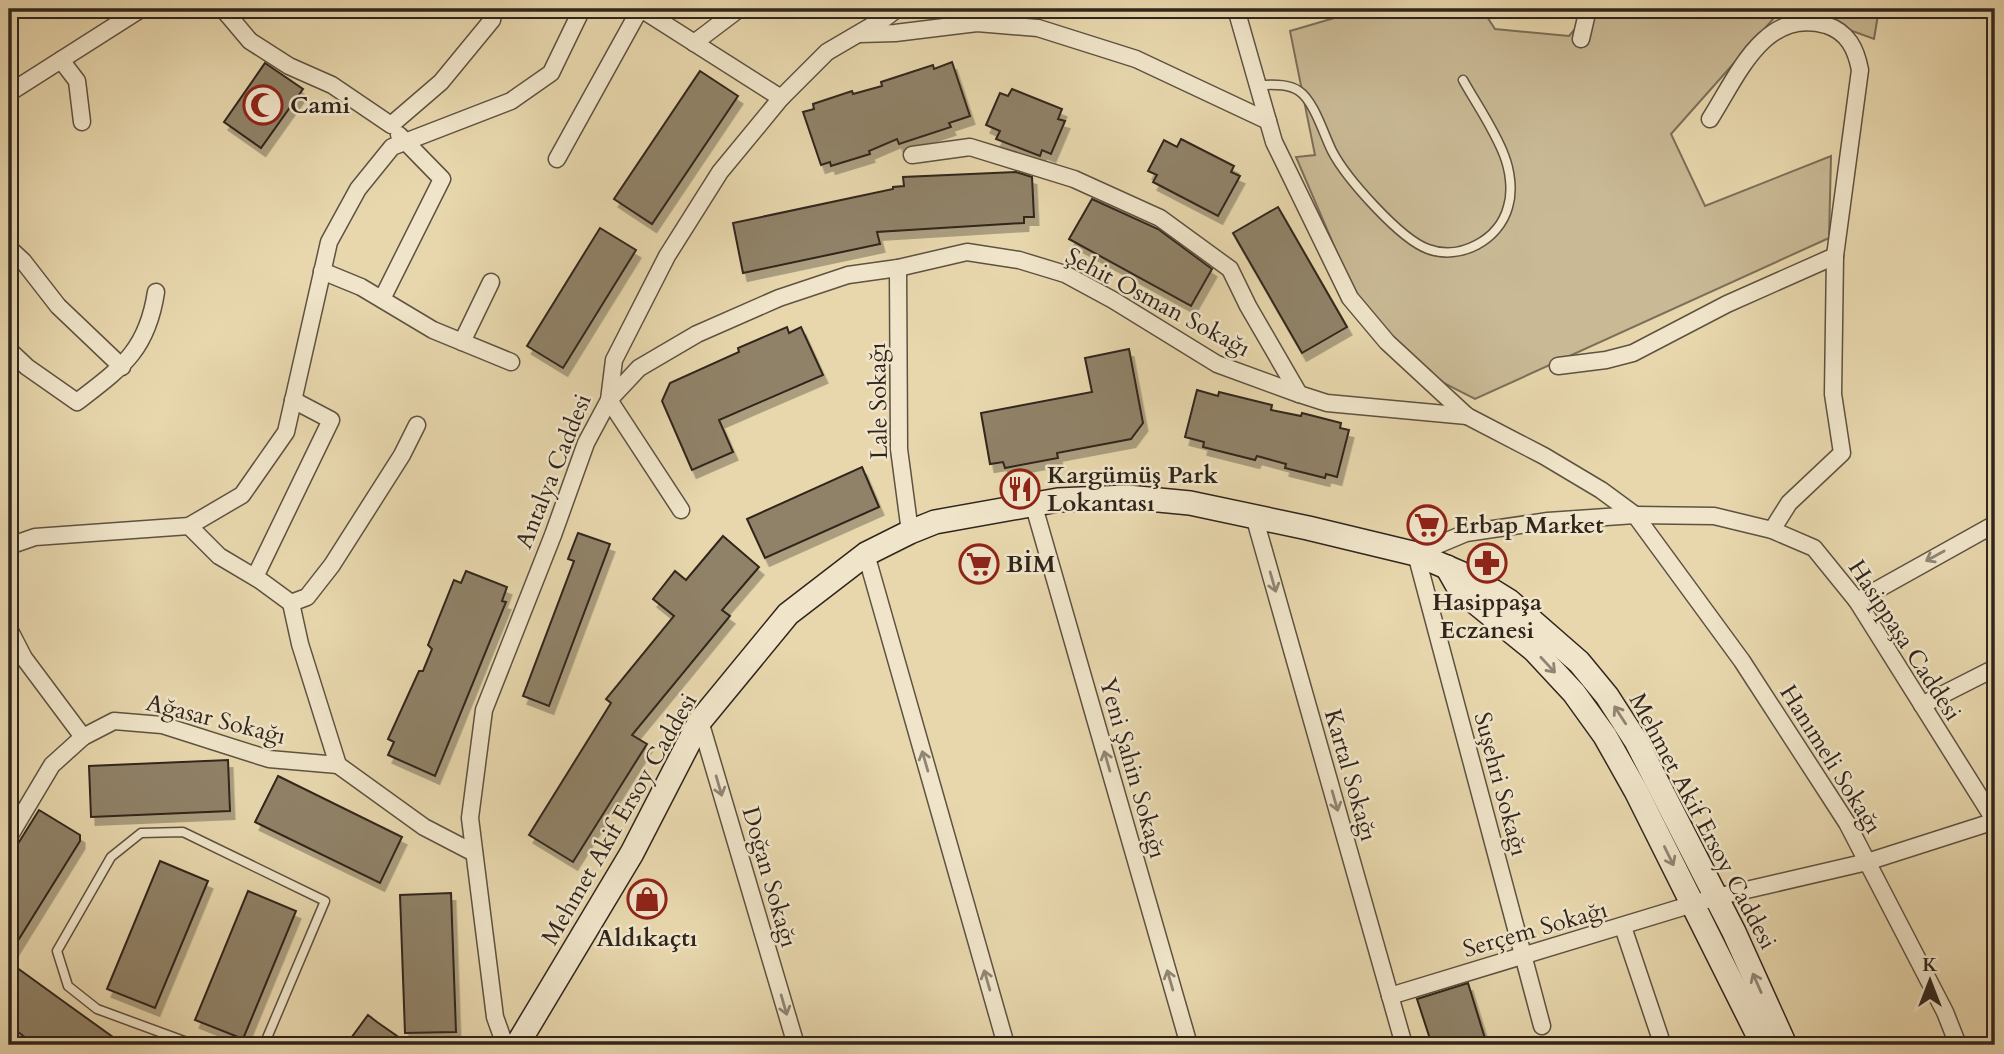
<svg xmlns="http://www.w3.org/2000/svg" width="2004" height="1054" viewBox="0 0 2004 1054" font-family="Cardo,serif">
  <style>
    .green { fill: #c9b995; stroke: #7c6f59; stroke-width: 2 }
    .building { fill: #908268; stroke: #30251d; stroke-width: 2; filter: url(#shadow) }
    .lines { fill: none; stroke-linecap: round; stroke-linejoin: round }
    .service-casing { stroke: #5e5241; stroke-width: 11 }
    .minor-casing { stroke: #5e5241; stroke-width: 19 }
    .secondary-casing { stroke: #30251d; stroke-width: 26 }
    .service { stroke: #f0e5ca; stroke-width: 8 }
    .minor { stroke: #f0e5ca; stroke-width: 16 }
    .secondary { stroke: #f0e5ca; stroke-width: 23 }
    .oneway { stroke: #908574 }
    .labels { text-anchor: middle; stroke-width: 5; stroke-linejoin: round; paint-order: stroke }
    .poi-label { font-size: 24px; font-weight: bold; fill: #30251d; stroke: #f0e5ca; text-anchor: start }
    .street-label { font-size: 24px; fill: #30251d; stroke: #f0e5ca }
  </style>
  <defs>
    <filter id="shadow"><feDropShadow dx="4.5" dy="8" stdDeviation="0" flood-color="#0004"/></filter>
  </defs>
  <rect width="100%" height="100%" fill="#e8d7ad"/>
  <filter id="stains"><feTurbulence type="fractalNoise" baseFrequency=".00286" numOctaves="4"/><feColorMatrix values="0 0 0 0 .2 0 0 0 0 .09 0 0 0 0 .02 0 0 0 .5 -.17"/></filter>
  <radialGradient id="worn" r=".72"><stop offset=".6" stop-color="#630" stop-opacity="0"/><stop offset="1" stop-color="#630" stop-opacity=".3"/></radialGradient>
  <g class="green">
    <polygon points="1365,9 1482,9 1495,29 1569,36 1592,9 1782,9 1671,134 1705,206 1831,156 1829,238 1475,399 1426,374 1359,304 1296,157 1315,155 1290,31"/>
    <polygon points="1792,9 1879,9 1874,39"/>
  </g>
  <g class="building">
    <polygon points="952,62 970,116 949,123 951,127 899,144 897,139 869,151 870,154 831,166 830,162 821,165 803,112 814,109 813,104 852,91 853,94 882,86 881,82 933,65 934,69"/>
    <polygon points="265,63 303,89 261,148 224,122"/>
    <polygon points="700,71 738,96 652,224 614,199"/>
    <polygon points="1012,89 1062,109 1058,119 1065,121 1051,154 1042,150 1040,156 996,139 1000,131 986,125 1000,93 1008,96"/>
    <polygon points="1181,139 1234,166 1231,172 1240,176 1218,216 1153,182 1157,175 1148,171 1164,140 1177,147"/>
    <polygon points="1016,172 1032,177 1034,217 1024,217 1024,223 877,232 880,244 743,273 733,223 893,189 893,187 904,186 903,177"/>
    <polygon points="1092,199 1158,229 1212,269 1191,306 1069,239"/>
    <polygon points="1278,207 1347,327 1302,353 1233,233"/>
    <polygon points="600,228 636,250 563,368 527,346"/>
    <polygon points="787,327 789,333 801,327 823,375 719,420 733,452 692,470 662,401 670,383 739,352 738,348"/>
    <polygon points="1129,349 1143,423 1131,439 1057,453 1058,458 1005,468 1003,462 990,464 981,413 1092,392 1085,358"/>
    <polygon points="1197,390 1218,396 1219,392 1272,405 1271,410 1301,416 1302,413 1341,423 1340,428 1349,430 1337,477 1326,474 1325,478 1285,468 1286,464 1257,456 1255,460 1203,447 1204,442 1185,437"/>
    <polygon points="862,467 879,507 765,558 747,519"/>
    <polygon points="578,533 610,544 549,706 523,696 574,561 568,559"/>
    <polygon points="723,536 759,567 722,610 730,616 632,735 647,744 573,862 529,835 611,703 606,699 674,616 653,599 675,571 686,580"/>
    <polygon points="466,571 507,587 502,601 506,602 435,776 388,755 394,742 388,739 419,671 423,671 432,649 428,645 454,580 461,583"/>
    <polygon points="228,760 230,811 91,817 89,766"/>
    <polygon points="278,776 402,837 380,883 255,822"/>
    <polygon points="39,810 80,835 80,841 9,955 9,858"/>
    <polygon points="160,861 208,881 155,1008 107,989"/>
    <polygon points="248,891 296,911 243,1039 195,1020"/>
    <polygon points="451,893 456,1032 405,1033 400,895"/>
    <polygon points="9,962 67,1004 124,1045 36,1045 26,1038 9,1025"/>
    <polygon points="1468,983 1487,1045 1432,1045 1417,999"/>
    <polygon points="368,1015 377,1022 410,1045 346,1045"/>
  </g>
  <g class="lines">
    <g class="service-casing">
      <g id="service">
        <path d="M1258 85C1272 85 1287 83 1299 91 1314 101 1324 135 1332 151 1346 178 1400 239 1428 249 1460 261 1499 240 1508 207 1513 191 1510 170 1504 155 1494 129 1477 105 1463 80"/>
        <polyline points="195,1045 97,1009 68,986 57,951 111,857 141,833 183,832 325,901 264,1045"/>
      </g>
    </g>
    <g class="minor-casing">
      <g id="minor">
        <polyline points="223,9 250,41 289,66 332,85 391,125 441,82 492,20 494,9"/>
        <polyline points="641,9 781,98"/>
        <polyline points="1236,9 1274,142 1350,298 1387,342 1467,416 1544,456 1601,490 1635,515 1742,661 1847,823 1945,1012 1958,1045"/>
        <polyline points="860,34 895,33 977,23 1038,28 1136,59 1268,121"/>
        <polyline points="1581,39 1588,9"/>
        <polyline points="694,43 739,9"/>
        <polyline points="61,60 77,81 82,122"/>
        <polyline points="9,93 141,9"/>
        <path d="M1710 119C1737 77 1764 7 1826 25 1848 32 1856 49 1860 70L1835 256 1833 394 1842 453 1789 503 1772 530"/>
        <polyline points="912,155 970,147 1074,179 1160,218 1230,269 1248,306 1299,394"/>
        <polyline points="557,159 640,9"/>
        <polyline points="9,248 23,261 58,306 122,367"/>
        <polyline points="898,268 899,449 910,532"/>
        <polyline points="322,271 361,287 433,330 511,362"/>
        <polyline points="382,299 442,179 399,135"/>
        <polyline points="462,342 491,282"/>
        <path d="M9 350 27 367 77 402C121 368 147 351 156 292"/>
        <polyline points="1558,366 1606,360 1633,353 1727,304 1835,256"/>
        <polyline points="1033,503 1189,1045"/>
        <polyline points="681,510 609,400 639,368 697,334 779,298 848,275 898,268 967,252 1019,260 1065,274 1113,300 1217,364 1299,394 1327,403 1467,416"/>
        <polyline points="1254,516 1404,1045"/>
        <polyline points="189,526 219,556 261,581 291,603 300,644 338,765"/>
        <polyline points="9,546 35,537 189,526 242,495 286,432 329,242 358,189 392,147 511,101 551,73 582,9"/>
        <polyline points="866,554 1006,1045"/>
        <polyline points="255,577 331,420 293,400"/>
        <polyline points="1857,601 1995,524"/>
        <polyline points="291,603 307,597 332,565 402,455 417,425"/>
        <polyline points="9,629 24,658 83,737"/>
        <polyline points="1922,705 1995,668"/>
        <polyline points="700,721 796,1045"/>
        <polyline points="338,765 424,827 474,853"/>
        <polyline points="9,837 52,765 83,737 114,721 162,725 269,759 338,765"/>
        <polyline points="1623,927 1660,1037"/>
        <polyline points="1390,996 1716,897 1867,862 1995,821"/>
        <polyline points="1542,1026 1416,554 1466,533 1548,521 1635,515 1714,516 1772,530 1814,548 1857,601 1995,821"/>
        <polyline points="505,1045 495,1017 470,818 484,710 553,535 586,443 609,400 614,360 667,256 720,172 781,98 827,52 885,18 897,9"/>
      </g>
    </g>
    <g class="secondary-casing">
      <g id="secondary">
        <polyline points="1447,567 1460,590 1534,650 1574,693 1605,736 1636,791 1763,1045"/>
        <polyline points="517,1045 632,853 700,721 788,614 866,554 910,532 935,522 1058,500 1127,497 1190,503 1308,528 1416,554 1472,578 1509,601 1579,662 1607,696 1636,741 1734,932 1785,1045"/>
      </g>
    </g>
    <use href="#service" class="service"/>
    <use href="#minor" class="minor"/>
    <use href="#secondary" class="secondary"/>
  </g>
  <defs><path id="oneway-shaft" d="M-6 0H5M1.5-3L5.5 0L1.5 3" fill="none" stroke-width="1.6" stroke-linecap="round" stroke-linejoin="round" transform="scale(1.75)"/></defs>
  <g class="oneway">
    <use href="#oneway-shaft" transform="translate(1935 556) rotate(151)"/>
    <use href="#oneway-shaft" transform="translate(1273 582) rotate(74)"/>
    <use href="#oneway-shaft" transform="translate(1548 665) rotate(47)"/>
    <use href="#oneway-shaft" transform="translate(1620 715) rotate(-123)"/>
    <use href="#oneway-shaft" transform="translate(925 761) rotate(-106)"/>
    <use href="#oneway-shaft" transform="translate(1107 761) rotate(-106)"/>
    <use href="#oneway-shaft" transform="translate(719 786) rotate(74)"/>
    <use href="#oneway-shaft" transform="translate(1335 801) rotate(74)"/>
    <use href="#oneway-shaft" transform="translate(1669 856) rotate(64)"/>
    <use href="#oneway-shaft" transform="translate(987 980) rotate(-106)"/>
    <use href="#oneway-shaft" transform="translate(1170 980) rotate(-106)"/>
    <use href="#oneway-shaft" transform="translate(1757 983) rotate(-114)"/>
    <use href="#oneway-shaft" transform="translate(784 1005) rotate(74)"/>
  </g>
  <defs>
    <g id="mosque-ring" transform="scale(2.0125)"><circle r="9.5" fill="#f0e5ca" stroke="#8f2418" stroke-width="1.5"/><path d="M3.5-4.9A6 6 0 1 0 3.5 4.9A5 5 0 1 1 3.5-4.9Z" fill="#8f2418"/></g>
    <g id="restaurant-ring" transform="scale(2.0125)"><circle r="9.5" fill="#f0e5ca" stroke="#8f2418" stroke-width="1.5"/><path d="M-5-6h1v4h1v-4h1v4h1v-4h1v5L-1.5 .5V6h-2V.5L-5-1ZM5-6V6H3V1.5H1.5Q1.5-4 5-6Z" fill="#8f2418"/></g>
    <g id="supermarket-ring" transform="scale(2.0125)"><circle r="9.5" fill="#f0e5ca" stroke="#8f2418" stroke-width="1.5"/><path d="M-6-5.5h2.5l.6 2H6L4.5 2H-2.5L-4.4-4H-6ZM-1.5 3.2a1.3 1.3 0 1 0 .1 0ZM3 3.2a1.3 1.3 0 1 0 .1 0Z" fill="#8f2418"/></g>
    <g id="pharmacy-ring" transform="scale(2.0125)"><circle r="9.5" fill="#f0e5ca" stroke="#8f2418" stroke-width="1.5"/><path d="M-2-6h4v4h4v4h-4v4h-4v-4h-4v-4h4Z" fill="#8f2418"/></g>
    <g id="shop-ring" transform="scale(2.0125)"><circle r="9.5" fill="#f0e5ca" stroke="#8f2418" stroke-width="1.5"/><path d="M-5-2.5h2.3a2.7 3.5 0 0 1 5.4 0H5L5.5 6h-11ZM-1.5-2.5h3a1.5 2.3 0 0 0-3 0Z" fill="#8f2418"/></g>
  </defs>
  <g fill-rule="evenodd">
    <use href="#mosque-ring" x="263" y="105"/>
    <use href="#restaurant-ring" x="1020" y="489"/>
    <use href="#supermarket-ring" x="1427" y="525"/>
    <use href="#pharmacy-ring" x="1487" y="563"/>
    <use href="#supermarket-ring" x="979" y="564"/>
    <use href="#shop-ring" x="647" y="899"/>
  </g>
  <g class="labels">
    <g class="poi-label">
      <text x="290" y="113">Cami</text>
      <text x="1047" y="483">Kargümüş Park<tspan x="1047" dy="28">Lokantası</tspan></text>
      <text x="1454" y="533">Erbap Market</text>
      <text x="1006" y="572">BİM</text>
      <text x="1487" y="610" text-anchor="middle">Hasippaşa<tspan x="1487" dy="28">Eczanesi</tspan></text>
      <text x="647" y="946" text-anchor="middle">Aldıkaçtı</text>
    </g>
    <g class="street-label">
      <text transform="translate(1158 302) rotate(28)" y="8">Şehit Osman Sokağı</text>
      <text transform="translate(878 401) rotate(-91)" y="8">Lale Sokağı</text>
      <text transform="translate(553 471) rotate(-68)" y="8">Antalya Caddesi</text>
      <text transform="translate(1905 640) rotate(57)" y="8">Hasippaşa Caddesi</text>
      <text transform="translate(216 719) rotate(14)" y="8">Ağasar Sokağı</text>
      <text transform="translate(1831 759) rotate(58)" y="8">Hanımeli Sokağı</text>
      <text transform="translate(1133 768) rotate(74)" y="8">Yeni Şahin Sokağı</text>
      <text transform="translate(1351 775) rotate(74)" y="8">Kartal Sokağı</text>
      <text transform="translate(1501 784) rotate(75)" y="8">Suşehri Sokağı</text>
      <text transform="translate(619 819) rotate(-60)" y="8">Mehmet Akif Ersoy Caddesi</text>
      <text transform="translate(1703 821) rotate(62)" y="8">Mehmet Akif Ersoy Caddesi</text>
      <text transform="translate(770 877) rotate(74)" y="8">Doğan Sokağı</text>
      <text transform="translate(1535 929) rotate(-16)" y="8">Serçem Sokağı</text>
    </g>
  </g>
  <rect width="2004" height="1054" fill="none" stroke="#e8d7ad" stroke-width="35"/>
  <rect x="10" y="10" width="1983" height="1033" fill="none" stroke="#30251d" stroke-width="3.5"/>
  <rect x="18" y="18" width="1969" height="1019" fill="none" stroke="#30251d" stroke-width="2"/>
  <g transform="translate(1930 981)" stroke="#f0e5ca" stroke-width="5" paint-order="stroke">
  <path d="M0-5L12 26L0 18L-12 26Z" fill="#30251d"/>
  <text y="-10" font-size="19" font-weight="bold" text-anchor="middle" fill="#30251d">K</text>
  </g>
  <rect width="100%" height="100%" filter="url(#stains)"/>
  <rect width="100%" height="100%" fill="url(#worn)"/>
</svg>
